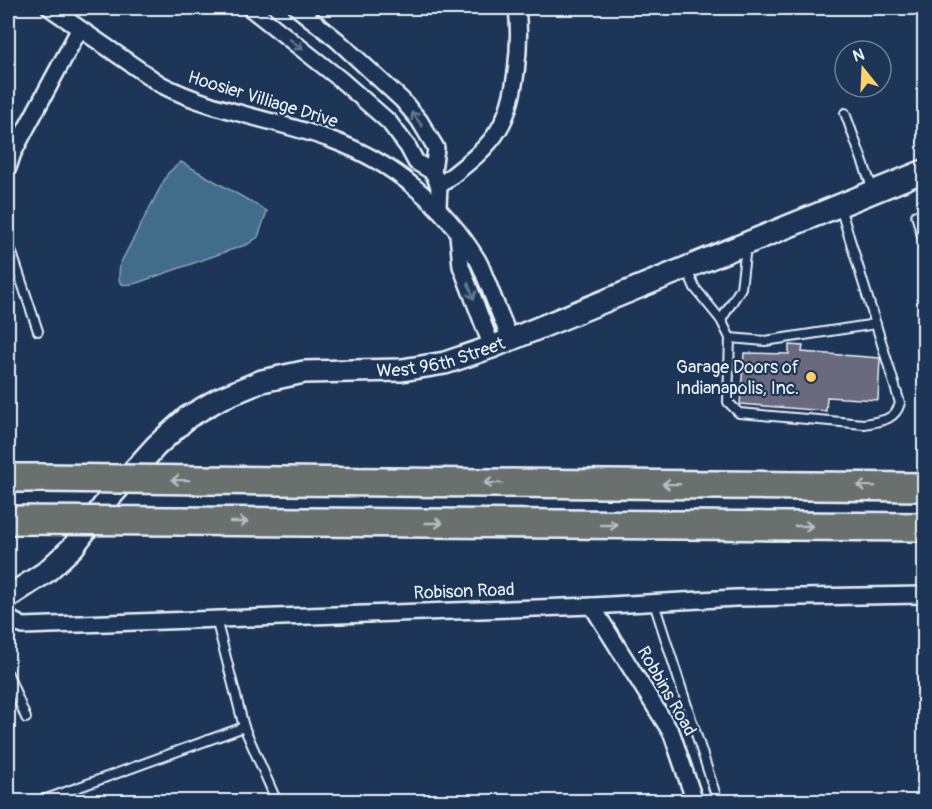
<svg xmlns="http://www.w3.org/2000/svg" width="932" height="809" viewBox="0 0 932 809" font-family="Pangolin,sans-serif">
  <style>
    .water { fill: #436d8a; stroke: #85a2b6; stroke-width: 1.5 }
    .building { fill: #6a697e; stroke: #e8f1f8; stroke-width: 1.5 }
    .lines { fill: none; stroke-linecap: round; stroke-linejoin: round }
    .lane-casing { stroke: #e8f1f8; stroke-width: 12 }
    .street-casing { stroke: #e8f1f8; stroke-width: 20 }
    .secondary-casing { stroke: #e8f1f8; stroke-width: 26 }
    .highway-casing { stroke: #e8f1f8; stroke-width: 32 }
    .lane { stroke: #1d3557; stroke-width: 8 }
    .street { stroke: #1d3557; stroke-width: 15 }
    .secondary { stroke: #1d3557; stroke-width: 21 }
    .highway { stroke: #6b706d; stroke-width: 27 }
    .highway-bridge-casing { stroke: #e8f1f8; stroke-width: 32; stroke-linecap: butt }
    .highway-bridge { stroke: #6b706d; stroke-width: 27 }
    .oneway { stroke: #64778f }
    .oneway2 { stroke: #b6bdc0 }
    .poi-dot { fill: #ffd166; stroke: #1d3557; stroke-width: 2 }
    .labels { text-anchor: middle; stroke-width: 4.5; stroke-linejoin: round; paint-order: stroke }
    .street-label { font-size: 18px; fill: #e8f1f8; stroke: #1d3557 }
    .poi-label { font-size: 18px; fill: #e8f1f8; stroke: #1d3557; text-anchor: end }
  </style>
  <rect width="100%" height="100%" fill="#1d3557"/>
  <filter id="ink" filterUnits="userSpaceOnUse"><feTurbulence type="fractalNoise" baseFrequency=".0167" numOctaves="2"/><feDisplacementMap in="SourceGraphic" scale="12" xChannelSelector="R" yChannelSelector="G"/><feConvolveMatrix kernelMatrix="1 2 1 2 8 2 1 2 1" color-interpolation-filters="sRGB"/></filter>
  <g filter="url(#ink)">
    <path class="water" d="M181 162 267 211 258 237 248 244 137 283C116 288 118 282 120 264L168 173Z"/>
    <polygon class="building" points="789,345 803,346 802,352 880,358 878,400 827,397 826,411 740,404 744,353 789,354"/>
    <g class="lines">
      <g class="lane-casing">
        <g id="lane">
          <polyline points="845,113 873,190"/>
          <polyline points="924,213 916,215 924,243"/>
          <polyline points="8,241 38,331"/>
          <path d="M687 270 695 288 721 320 730 338 728 402 739 413 864 424C880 421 895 421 900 403L840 207"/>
          <polyline points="721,320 741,288 746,247"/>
          <polyline points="730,338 765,341 876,324"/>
          <polyline points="654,603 718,802"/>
          <polyline points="8,674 26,718"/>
          <polyline points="244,727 277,802"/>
          <polyline points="38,802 244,727 216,619"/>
        </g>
      </g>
      <g class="street-casing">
        <g id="street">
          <path d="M50 8 160 84C214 112 275 119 332 140 393 162 443 204 477 259 482 267 484 276 488 284 495 303 503 321 510 339"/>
          <polyline points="250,8 340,79 389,122 408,147 416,162 433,172"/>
          <polyline points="297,8 337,40 402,100 419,120 436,148 433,172 439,186 438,207"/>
          <polyline points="8,168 13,153 79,30"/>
          <path d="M439 186C459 170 486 151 499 129 517 99 521 42 517 8"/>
          <polyline points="458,234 461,266 492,347"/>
          <polyline points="592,606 672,734 695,802"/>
          <polyline points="8,618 23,626 592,606 736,598 924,595"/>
        </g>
      </g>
      <g class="secondary-casing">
        <g id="secondary">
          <path id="s1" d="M8 597 46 572 73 547 110 497 156 446 188 417 219 399 262 381 304 372 402 370 445 363 492 347 924 171"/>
        </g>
      </g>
      <g class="highway-casing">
        <g id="highway">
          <polyline points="8,478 42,478"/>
          <polyline points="281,481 924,487"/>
          <polyline points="180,521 924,527"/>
        </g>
      </g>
      <use href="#lane" class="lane"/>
      <use href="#street" class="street"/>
      <use href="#secondary" class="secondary"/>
      <use href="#highway" class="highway"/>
      <g class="highway-bridge-casing">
        <g id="highway-bridge">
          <polyline points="42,478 281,481"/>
          <polyline points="8,520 180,521"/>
        </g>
      </g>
      <use href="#highway-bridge" class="highway-bridge"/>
    </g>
    <defs><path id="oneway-shaft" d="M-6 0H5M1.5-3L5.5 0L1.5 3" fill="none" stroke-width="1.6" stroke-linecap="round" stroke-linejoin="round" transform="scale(1.5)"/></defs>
    <g class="oneway">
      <use href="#oneway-shaft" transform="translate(296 44) rotate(38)"/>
      <use href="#oneway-shaft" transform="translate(417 119) rotate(-126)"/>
      <use href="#oneway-shaft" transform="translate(471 291) rotate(69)"/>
    </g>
    <g class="oneway2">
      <use href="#oneway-shaft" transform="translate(180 480) rotate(-179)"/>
      <use href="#oneway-shaft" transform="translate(493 483) rotate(-179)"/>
      <use href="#oneway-shaft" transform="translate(671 484) rotate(-179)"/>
      <use href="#oneway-shaft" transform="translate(866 486) rotate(-179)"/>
      <use href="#oneway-shaft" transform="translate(239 522)"/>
      <use href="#oneway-shaft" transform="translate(434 523)"/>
      <use href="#oneway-shaft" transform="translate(609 525)"/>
      <use href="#oneway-shaft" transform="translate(804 526)"/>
    </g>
  </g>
  <circle class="poi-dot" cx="811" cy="377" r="6"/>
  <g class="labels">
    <g class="street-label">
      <text transform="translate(263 99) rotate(17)" y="6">Hoosier Villiage Drive</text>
      <text dy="6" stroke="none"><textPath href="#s1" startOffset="520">West 96th Street</textPath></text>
      <text transform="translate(464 591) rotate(-2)" y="6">Robison Road</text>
      <text transform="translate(667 691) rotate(60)" y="6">Robbins Road</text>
    </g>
    <g class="poi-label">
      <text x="799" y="373">Garage Doors of<tspan x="799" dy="21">Indianapolis, Inc.</tspan></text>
    </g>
  </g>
  <rect width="932" height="809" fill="none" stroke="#1d3557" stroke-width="30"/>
  <rect x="15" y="15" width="902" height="779" fill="none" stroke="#e8f1f8" stroke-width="2" filter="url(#ink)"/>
  <g transform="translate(863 69) rotate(342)"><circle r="28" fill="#1d3557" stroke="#6e8097" stroke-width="1.5"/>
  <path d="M0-4.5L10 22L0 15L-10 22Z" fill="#ffd166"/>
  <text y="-9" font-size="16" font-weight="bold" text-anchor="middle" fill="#e8f1f8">N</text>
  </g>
</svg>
